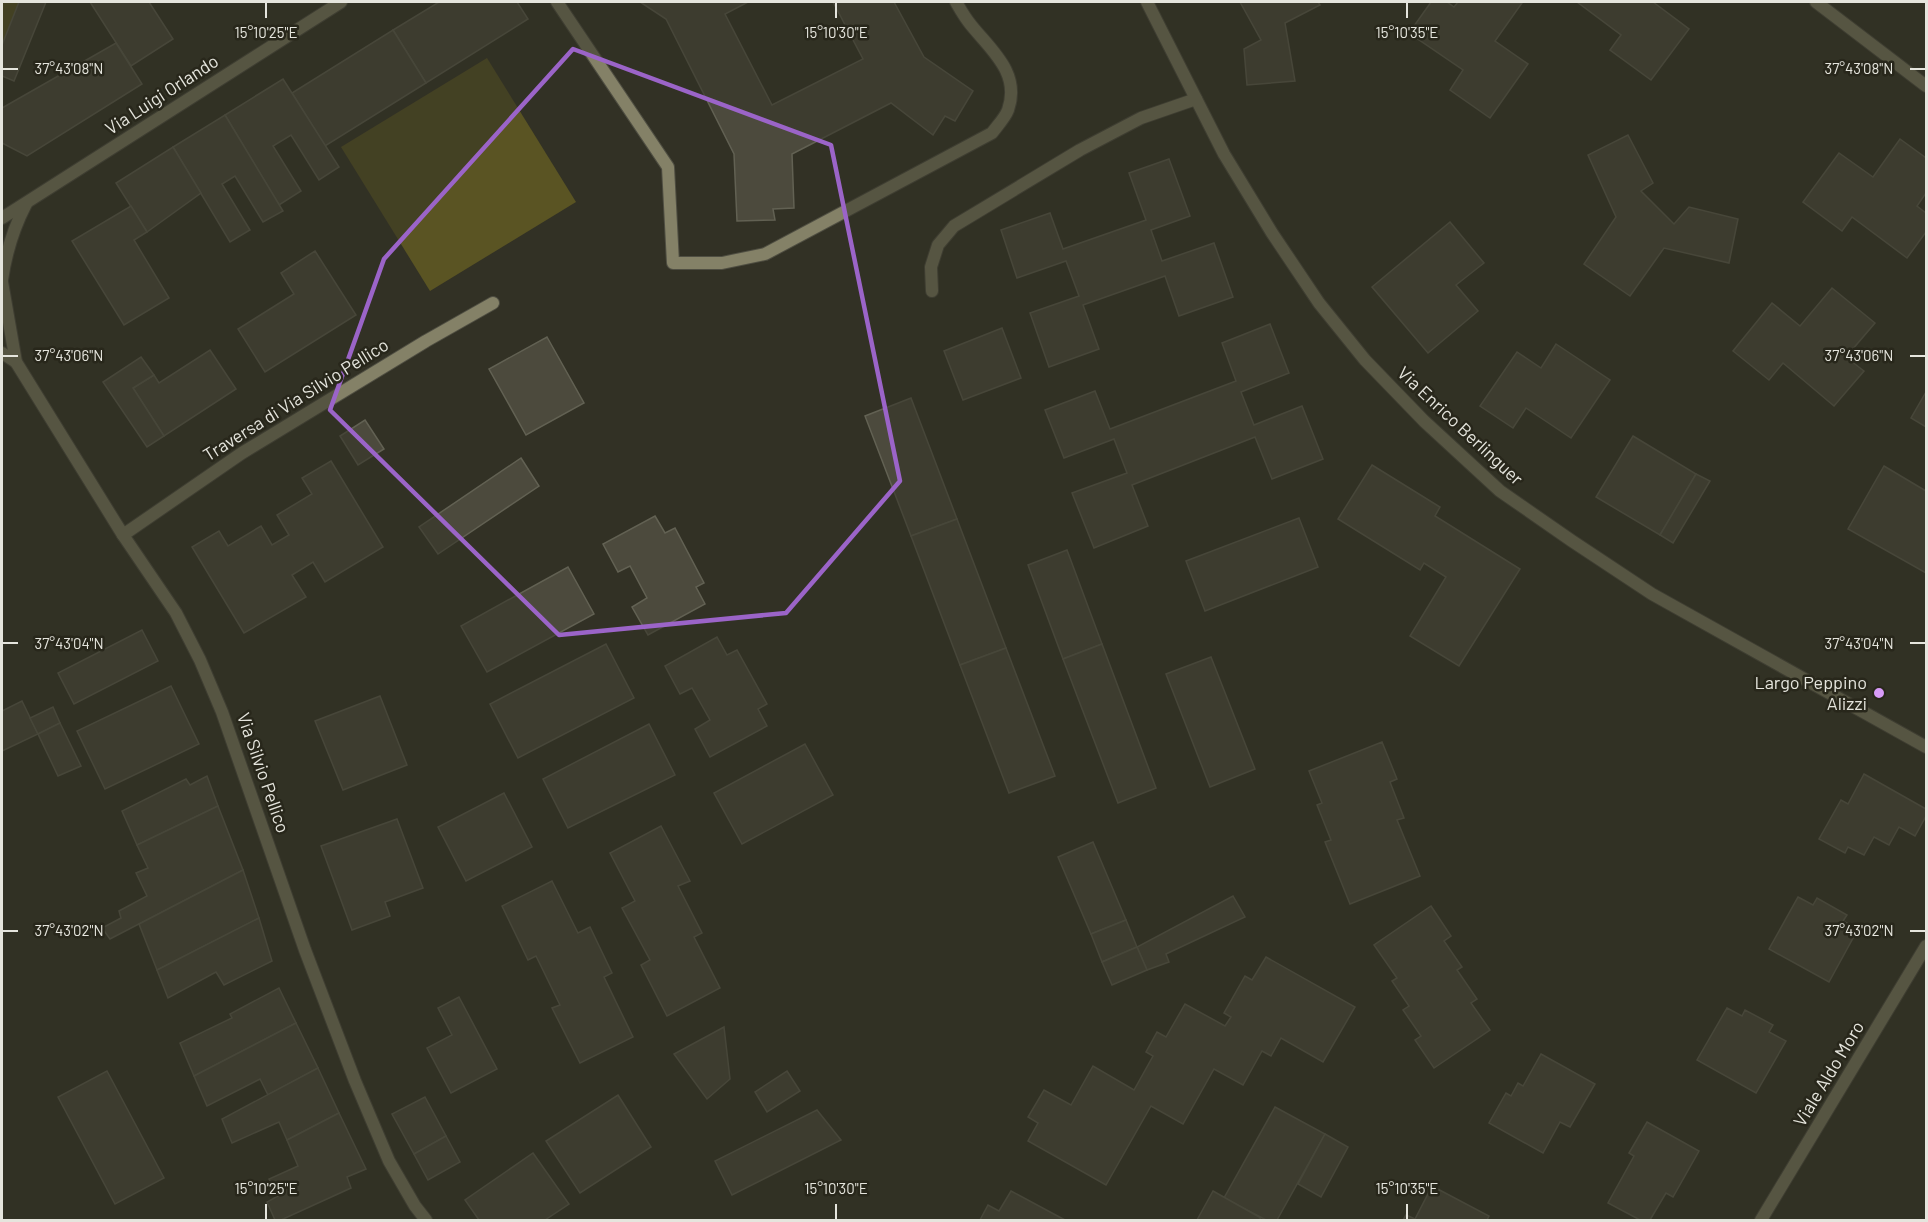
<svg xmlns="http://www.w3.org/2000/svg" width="1928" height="1222" viewBox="0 0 1928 1222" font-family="Barlow,sans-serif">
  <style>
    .green { fill: #5a5423 }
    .building { fill: #4c4a3d; stroke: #626153; stroke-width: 1.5 }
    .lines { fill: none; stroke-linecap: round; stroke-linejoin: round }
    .service-casing { stroke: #4f4e42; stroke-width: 14 }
    .minor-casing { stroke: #4f4e42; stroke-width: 14 }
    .tertiary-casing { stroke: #4f4e42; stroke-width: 14 }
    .service { stroke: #848167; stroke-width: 12 }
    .minor { stroke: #848167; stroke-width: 12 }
    .tertiary { stroke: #848167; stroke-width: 12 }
    .marked { fill: none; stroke: #9b64c8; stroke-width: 4.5; stroke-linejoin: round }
    .ticks { fill: none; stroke: #e5e5dd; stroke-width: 2 }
    .poi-dot { fill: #d89bf8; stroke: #28271b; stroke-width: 2 }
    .labels { text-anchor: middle; stroke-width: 5; stroke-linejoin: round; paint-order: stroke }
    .street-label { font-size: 18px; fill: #e5e5dd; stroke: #28271b }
    .poi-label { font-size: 18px; fill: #e5e5dd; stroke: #28271b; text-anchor: end }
    .ticks-label { font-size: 15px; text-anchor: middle; fill: #e5e5dd; stroke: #28271b; stroke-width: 5; stroke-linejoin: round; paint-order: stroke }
  </style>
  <rect width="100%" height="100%" fill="#323125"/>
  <g class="green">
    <polygon points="2,2 19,2 2,45"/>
    <polygon points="487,58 576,202 430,291 341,147"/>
  </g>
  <g class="building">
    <polygon points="19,2 46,2 14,81 2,76 2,45"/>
    <polygon points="90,2 149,2 173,39 131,66"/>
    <polygon points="439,2 517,2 528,19 426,83 393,30"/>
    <polygon points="640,2 748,2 725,14 772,105 863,59 833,2 894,2 924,57 973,91 955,121 945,116 933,135 891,103 792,154 794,208 773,209 775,220 737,221 734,154 666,19"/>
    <polygon points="1240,2 1318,2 1320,5 1285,23 1295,81 1247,85 1244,49 1261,40"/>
    <polygon points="1431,2 1447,2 1454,7 1458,2 1522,3 1495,41 1528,64 1490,118 1450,90 1463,70 1409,33"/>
    <polygon points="1577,2 1653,2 1689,29 1651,80 1610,50 1621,35"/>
    <polygon points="393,30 426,83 325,146 292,93"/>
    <polygon points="116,43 142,84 27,156 2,143 2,108"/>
    <polygon points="283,79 339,167 319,180 291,135 273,146 301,191 279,205 225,115"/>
    <polygon points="225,115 283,211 263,222 235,176 222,184 250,230 230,242 173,147"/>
    <polygon points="1628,135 1653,183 1641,191 1674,224 1689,207 1738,219 1729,263 1664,248 1630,296 1584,264 1616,217 1588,155"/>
    <polygon points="1900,139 1926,158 1926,193 1917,206 1926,213 1926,232 1907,258 1852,217 1842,231 1803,202 1839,153 1873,177"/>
    <polygon points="173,147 201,193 147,232 116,183"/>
    <polygon points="1169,159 1190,216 1151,230 1162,261 1214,243 1233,297 1179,316 1165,276 1083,305 1099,349 1049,367 1030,313 1079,296 1066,261 1017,278 1001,230 1050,213 1063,249 1146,220 1129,173"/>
    <polygon points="131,206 147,232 134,240 169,298 124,325 72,241"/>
    <polygon points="1450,222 1484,263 1456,285 1478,311 1428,353 1372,287"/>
    <polygon points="315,251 356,315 265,372 238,329 294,294 281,273"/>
    <polygon points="1832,288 1875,323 1846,357 1864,371 1834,406 1783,363 1769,380 1733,351 1772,303 1800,326"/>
    <polygon points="1270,324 1289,373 1241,392 1254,425 1302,406 1323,459 1272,479 1255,437 1132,485 1148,526 1094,548 1072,493 1127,473 1114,439 1064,458 1045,410 1095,391 1110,429 1236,381 1222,343"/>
    <polygon points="1002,328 1021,378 963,400 944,351"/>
    <polygon points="547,337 584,403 526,435 489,369"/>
    <polygon points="1556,344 1610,380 1571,438 1526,408 1513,428 1480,406 1517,352 1541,368"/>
    <polygon points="210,350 236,389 164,436 133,388 154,375 159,383"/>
    <polygon points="141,357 154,375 133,388 164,436 147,447 103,382"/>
    <polygon points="1926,392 1926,427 1911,418"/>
    <polygon points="911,398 957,519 911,536 865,416"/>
    <polygon points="365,420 384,449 358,465 340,436"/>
    <polygon points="1633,436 1696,474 1660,535 1596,497"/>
    <polygon points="521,458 539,486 438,554 419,527"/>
    <polygon points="331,461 383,547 325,582 313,562 292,575 306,597 244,633 192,547 219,531 228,546 261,526 272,545 289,535 277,515 312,494 302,478"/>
    <polygon points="1372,465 1440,507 1435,516 1520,569 1459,666 1410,636 1446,577 1424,563 1420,570 1338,519"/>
    <polygon points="1884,466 1926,491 1926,573 1848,529"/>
    <polygon points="1696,474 1710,481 1673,543 1660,535"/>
    <polygon points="655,516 665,533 675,528 704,583 696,587 705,604 648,635 632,607 647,598 630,566 618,572 603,544"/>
    <polygon points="1299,518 1318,567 1205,611 1186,561"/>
    <polygon points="957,519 1006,648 960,665 911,536"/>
    <polygon points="1067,550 1102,644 1063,659 1028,565"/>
    <polygon points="568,567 594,614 487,672 461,626"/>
    <polygon points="142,630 158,661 74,704 58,673"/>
    <polygon points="717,637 727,655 737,650 767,704 758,709 767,726 710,757 695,729 710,720 692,688 680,694 665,666"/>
    <polygon points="606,644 634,698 518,758 490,704"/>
    <polygon points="1102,644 1156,788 1118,803 1063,659"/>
    <polygon points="1006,648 1055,776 1009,793 960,665"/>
    <polygon points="1211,657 1255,769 1210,787 1166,674"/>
    <polygon points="171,686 199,744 105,789 77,731"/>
    <polygon points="380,696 407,765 343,790 315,721"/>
    <polygon points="22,701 38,734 2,751 2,711"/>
    <polygon points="53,707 60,723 38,734 30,718"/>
    <polygon points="60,723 81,766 58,776 38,734"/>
    <polygon points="649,724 675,775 568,828 543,779"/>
    <polygon points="1382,742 1397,779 1390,782 1404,818 1397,820 1420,876 1350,904 1325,842 1331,840 1317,805 1322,803 1309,771"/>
    <polygon points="805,744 833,795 742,844 714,793"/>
    <polygon points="1864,774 1926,809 1926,816 1915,836 1899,827 1889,845 1874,837 1864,855 1848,847 1845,853 1819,839 1841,800 1848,804"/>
    <polygon points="207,776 218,806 137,845 122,811 186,779 190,785"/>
    <polygon points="504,793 532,847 466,881 438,827"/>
    <polygon points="218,806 243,870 110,939 102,928 121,918 119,911 147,896 136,873 148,868 137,845"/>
    <polygon points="397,819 423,888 385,902 390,916 352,930 321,846"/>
    <polygon points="661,826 690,881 678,886 702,933 694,937 720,988 667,1016 641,965 650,960 622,908 635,901 610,853"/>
    <polygon points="1093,842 1126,920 1091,934 1058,857"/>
    <polygon points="243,870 259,918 157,970 139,924"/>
    <polygon points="552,881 578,933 590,927 612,973 604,977 633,1037 580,1063 552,1008 560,1005 536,956 528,960 502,906"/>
    <polygon points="1233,896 1245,917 1166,954 1169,962 1147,970 1137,947"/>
    <polygon points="1798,897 1813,905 1817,898 1847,915 1843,921 1858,929 1829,982 1769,949"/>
    <polygon points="1431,906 1451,936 1444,941 1462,967 1457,970 1477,999 1471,1003 1490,1030 1434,1068 1415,1040 1421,1036 1403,1010 1409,1006 1392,981 1397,978 1374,945"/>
    <polygon points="259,918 272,961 224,985 216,972 168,998 157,970"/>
    <polygon points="1126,920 1137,947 1102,962 1091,934"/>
    <polygon points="1137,947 1147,970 1112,985 1102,962"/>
    <polygon points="1266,957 1355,1007 1323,1062 1281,1038 1271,1056 1262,1051 1243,1085 1214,1069 1183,1124 1151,1106 1106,1185 1028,1141 1038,1123 1028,1117 1044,1090 1071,1105 1093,1066 1134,1090 1153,1056 1146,1052 1157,1032 1166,1037 1185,1004 1225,1026 1231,1017 1224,1013 1245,976 1252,980"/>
    <polygon points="279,988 296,1023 194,1076 180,1043 232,1018 230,1014"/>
    <polygon points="459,997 497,1069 451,1093 427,1048 452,1035 438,1008"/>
    <polygon points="1727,1008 1742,1016 1745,1010 1773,1025 1769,1032 1786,1041 1756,1093 1697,1060"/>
    <polygon points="296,1023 318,1068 268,1095 260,1079 207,1106 194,1076"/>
    <polygon points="724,1027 730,1079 707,1099 674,1054"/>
    <polygon points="1541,1054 1595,1084 1570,1127 1560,1122 1543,1153 1489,1123 1506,1093 1511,1096 1518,1083 1523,1086"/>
    <polygon points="318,1068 339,1113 287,1140 279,1122 232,1143 222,1119"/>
    <polygon points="107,1071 164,1178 115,1204 58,1097"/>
    <polygon points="787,1071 800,1091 767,1112 755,1092"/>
    <polygon points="618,1095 651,1147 580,1193 546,1141"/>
    <polygon points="425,1097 446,1136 414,1154 392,1114"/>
    <polygon points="1275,1107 1325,1134 1277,1220 1266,1220 1224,1198"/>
    <polygon points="817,1110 841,1140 732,1195 715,1161"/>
    <polygon points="339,1113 366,1169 347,1177 351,1188 281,1220 275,1220 267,1202 278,1196 269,1179 298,1166 287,1140"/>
    <polygon points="1647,1122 1699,1151 1673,1197 1666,1193 1650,1220 1640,1220 1608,1203 1634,1156 1629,1153"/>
    <polygon points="1325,1134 1348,1147 1321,1197 1298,1184"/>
    <polygon points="446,1136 460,1162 428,1180 414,1154"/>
    <polygon points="533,1153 569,1204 545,1220 479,1220 465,1200"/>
    <polygon points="1432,1186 1489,1216 1487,1220 1403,1220 1406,1215 1415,1219"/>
    <polygon points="1011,1191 1065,1220 980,1220 988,1205 999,1211"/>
    <polygon points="1213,1191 1261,1218 1259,1220 1197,1220"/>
  </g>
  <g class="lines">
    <g class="service-casing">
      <path id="service" d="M557 2 668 167 673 263H722L765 254 992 133C997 126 1005 118 1008 110 1021 73 991 50 971 25 965 18 960 9 956 2"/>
    </g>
    <g class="minor-casing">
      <g id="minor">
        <polyline points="1816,2 1926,86"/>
        <polyline points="932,291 931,267 938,245 954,226 1080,150 1141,118 1196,99"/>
        <polyline points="123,535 242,453 426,341 493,303"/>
      </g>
    </g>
    <g class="tertiary-casing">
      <g id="tertiary">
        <polyline points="1147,2 1224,154 1272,233 1319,303 1365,360 1424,421 1500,491 1572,541 1652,594 1926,747"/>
        <polyline points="2,218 341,2"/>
        <path d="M2 280C6 252 13 229 26 204"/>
        <polyline points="2,282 16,362 123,535 176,613 200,660 222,712 305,950 355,1081 389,1161 415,1206 426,1220"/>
        <polyline points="2,353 16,362"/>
        <polyline points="1761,1220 1926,946"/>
      </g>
    </g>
    <use href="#service" class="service"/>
    <use href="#minor" class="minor"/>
    <use href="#tertiary" class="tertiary"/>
  </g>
  <path d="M0 0H1928V1222H0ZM573 49 831 145 900 481 786 613 559 635 330 410 384 259Z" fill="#323125" fill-opacity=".55" fill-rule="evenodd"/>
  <path class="marked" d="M573 49 831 145 900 481 786 613 559 635 330 410 384 259Z"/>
  <path class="ticks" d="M266 3V18M836 3V18M1407 3V18M3 69H18M1910 69H1925M3 356H18M1910 356H1925M3 643H18M1910 643H1925M3 931H18M1910 931H1925M266 1204V1219M836 1204V1219M1407 1204V1219"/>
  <circle class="poi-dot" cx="1879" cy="693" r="6"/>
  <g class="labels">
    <g class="street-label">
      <text transform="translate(162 95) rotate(-33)" y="6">Via Luigi Orlando</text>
      <text transform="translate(296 400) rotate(-32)" y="6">Traversa di Via Silvio Pellico</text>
      <text transform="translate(1460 426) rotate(43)" y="6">Via Enrico Berlinguer</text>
      <text transform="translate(263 773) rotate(71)" y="6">Via Silvio Pellico</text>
      <text transform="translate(1829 1074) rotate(-59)" y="6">Viale Aldo Moro</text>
    </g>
    <g class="poi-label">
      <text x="1867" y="689">Largo Peppino<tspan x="1867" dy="21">Alizzi</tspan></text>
    </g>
  </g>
  <g class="ticks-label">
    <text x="266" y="38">15°10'25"E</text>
    <text x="836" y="38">15°10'30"E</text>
    <text x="1407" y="38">15°10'35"E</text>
    <text x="69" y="74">37°43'08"N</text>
    <text x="1859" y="74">37°43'08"N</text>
    <text x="69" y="361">37°43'06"N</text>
    <text x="1859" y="361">37°43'06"N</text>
    <text x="69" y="649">37°43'04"N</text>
    <text x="1859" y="649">37°43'04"N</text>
    <text x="69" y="936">37°43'02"N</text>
    <text x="1859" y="936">37°43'02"N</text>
    <text x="266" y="1194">15°10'25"E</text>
    <text x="836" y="1194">15°10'30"E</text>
    <text x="1407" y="1194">15°10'35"E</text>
  </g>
  <rect width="1928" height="1222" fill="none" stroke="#e5e5dd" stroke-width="6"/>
</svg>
